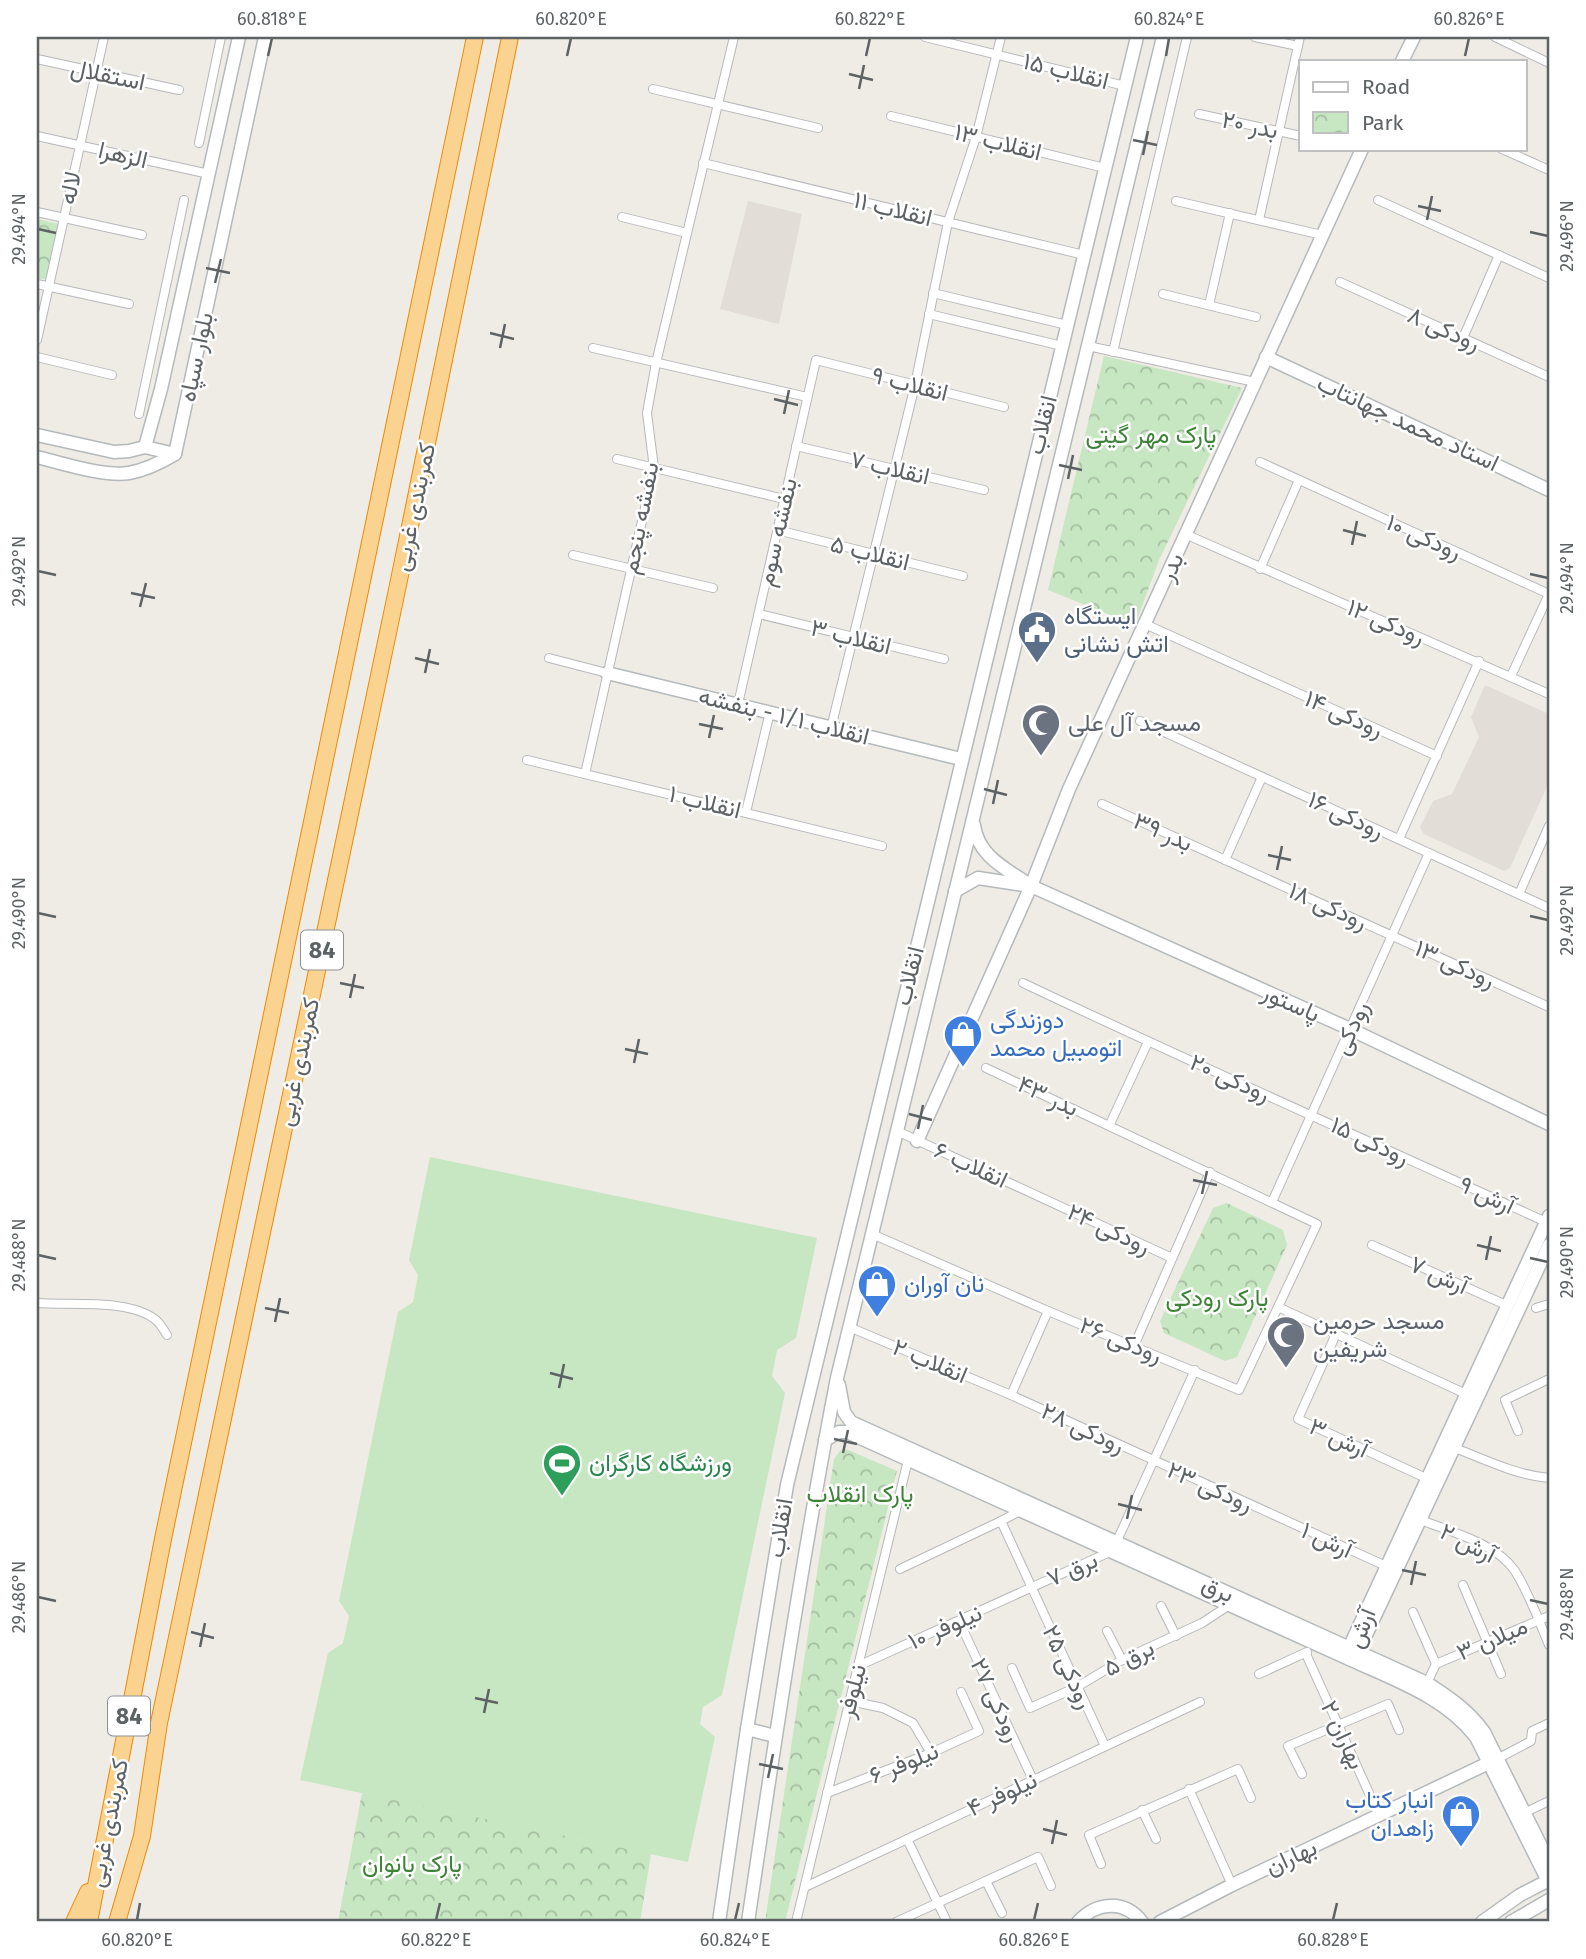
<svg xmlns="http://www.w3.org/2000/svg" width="1586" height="1959" viewBox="0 0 1586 1959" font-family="'Fira Sans',Vazirmatn,sans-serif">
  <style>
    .education { fill: #e2ddd6 }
    .grass { fill: #c7e6c2 }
    .park { fill: url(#park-crowns) }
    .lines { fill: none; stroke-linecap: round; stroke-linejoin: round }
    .street-casing { stroke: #b6b8bc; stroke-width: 10 }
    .secondary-casing { stroke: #b4b9bc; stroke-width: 15 }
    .highway-casing { stroke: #f08904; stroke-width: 18 }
    .street { stroke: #fff; stroke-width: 8 }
    .secondary { stroke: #fff; stroke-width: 12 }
    .highway { stroke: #fbd390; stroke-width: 16 }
    .ticks { fill: none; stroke: #5d6265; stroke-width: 2.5 }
    .labels { text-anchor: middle; stroke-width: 5; stroke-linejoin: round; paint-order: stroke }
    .shield { fill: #fff; stroke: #8e9193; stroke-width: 2 }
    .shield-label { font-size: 23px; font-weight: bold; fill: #5d6265 }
    .street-label { font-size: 24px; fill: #5d6265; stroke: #fff }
    .park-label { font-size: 24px; fill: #3c8336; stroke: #fff }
    .service-label { font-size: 24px; fill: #4e5e75; stroke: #fff; text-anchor: start }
    .worship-label { font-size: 24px; fill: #5b616d; stroke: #fff; text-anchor: start }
    .shop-label { font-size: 24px; fill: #366cbe; stroke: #fff; text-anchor: start }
    .leisure-label { font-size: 24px; fill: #27864d; stroke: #fff; text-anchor: start }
    .neatline { fill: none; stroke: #5d6265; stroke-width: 2.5 }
    .ticks-label { font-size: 18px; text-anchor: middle; fill: #5d6265 }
  </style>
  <defs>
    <pattern id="park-crowns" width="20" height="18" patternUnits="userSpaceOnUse" patternTransform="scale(1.75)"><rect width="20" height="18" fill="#c7e6c2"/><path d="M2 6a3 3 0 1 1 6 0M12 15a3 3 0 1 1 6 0" fill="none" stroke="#a5bea1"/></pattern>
  </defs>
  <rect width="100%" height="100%" fill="#efece5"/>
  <g class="education">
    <polygon points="748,201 802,214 779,324 720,309"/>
    <polygon points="1485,685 1549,714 1549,782 1510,868 1504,871 1424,834 1420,827 1433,801 1452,794 1479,737 1471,717"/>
  </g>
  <polygon class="grass" points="430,1157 817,1238 796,1338 777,1350 772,1376 785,1393 722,1695 703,1707 700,1724 715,1737 688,1862 300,1780 328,1653 343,1643 349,1616 339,1601 398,1312 413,1302 418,1275 409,1260"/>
  <g class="park">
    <polygon points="37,219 59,224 48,280 37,278"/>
    <polygon points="1104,356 1242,388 1159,560 1135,625 1048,590"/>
    <polygon points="1227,1203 1283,1230 1287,1245 1237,1357 1225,1361 1164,1333 1160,1321 1213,1208"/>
    <polygon points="846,1449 897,1471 785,1922 765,1922 834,1459 840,1451"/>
    <polygon points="362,1793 651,1854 640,1922 338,1922"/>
  </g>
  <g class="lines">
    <g class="street-casing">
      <g id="street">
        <polyline points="925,37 1125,86"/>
        <polyline points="1255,37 1298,46"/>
        <polyline points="1495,37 1549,63"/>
        <polyline points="37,59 179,90"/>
        <polyline points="653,89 818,128"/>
        <polyline points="1199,114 1301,136"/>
        <polyline points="891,116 1105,168"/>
        <polyline points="37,136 209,174"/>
        <polyline points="199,143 221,37"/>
        <polyline points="1502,149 1549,170"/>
        <polyline points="703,163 1084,255"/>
        <polyline points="1378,200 1549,278"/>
        <polyline points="1176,201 1322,235"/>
        <polyline points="37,212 142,235"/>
        <polyline points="622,217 687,233"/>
        <polyline points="1259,220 1300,37"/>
        <polyline points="1340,282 1549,377"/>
        <polyline points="37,284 129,304"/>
        <polyline points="933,293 1067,325"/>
        <polyline points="1163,294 1256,317"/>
        <polyline points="1209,305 1230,213"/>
        <polyline points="929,314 1062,346"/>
        <polyline points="1463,338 1499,255"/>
        <polyline points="37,340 104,37"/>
        <polyline points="1088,346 1255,382"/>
        <polyline points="593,348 807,397"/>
        <polyline points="1113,352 1187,37"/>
        <polyline points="37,357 112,375"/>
        <polyline points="139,414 184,200"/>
        <polyline points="796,446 984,490"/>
        <polyline points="617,459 784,499"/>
        <polyline points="1260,462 1549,594 1511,676"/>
        <polyline points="777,530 963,576"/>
        <polyline points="1185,534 1549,694"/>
        <polyline points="573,555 713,588"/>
        <polyline points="1260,569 1299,480"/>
        <polyline points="759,614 944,659"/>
        <polyline points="1145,624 1437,756"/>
        <polyline points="549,658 607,673"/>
        <polyline points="738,704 816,360 1004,407"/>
        <polyline points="1140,721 1549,908"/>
        <polyline points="831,728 915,385 948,222 976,137 1001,37"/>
        <polyline points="527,760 882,846"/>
        <polyline points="585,774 654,468 647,413 656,363 734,37"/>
        <polyline points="1102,804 1549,1007"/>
        <polyline points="746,812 770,712"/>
        <polyline points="1399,839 1479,661"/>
        <polyline points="1225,860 1262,777"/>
        <polyline points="1519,894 1549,826"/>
        <path d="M1023 983C1196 1065 1372 1142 1546 1222"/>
        <polyline points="1110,1124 1148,1042"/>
        <polyline points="897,1131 1172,1258"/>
        <polyline points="1272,1202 1429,853"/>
        <polyline points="872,1234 1048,1311 1239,1390 1317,1224 986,1068"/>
        <polyline points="1372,1245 1506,1305"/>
        <path d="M37 1303C69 1306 132 1298 157 1321 161 1325 164 1330 167 1335"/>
        <polyline points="1278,1307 1466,1394"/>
        <polyline points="1536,1308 1549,1304"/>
        <polyline points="849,1327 1011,1395 1388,1567"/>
        <polyline points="1336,1334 1298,1419 1428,1479"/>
        <polyline points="1134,1346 1210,1172"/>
        <polyline points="1011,1395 1048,1311"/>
        <polyline points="1518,1431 1505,1400 1549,1379"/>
        <path d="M1455 1448C1486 1460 1516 1475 1549 1478"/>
        <path d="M1421 1520C1451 1532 1496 1543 1515 1571 1529 1593 1539 1621 1549 1645"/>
        <polyline points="1001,1521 1022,1510"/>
        <polyline points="1116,1543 1195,1370"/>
        <polyline points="900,1569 1001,1521 1105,1746"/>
        <polyline points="1463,1585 1501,1674"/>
        <polyline points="1161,1606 1176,1636"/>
        <polyline points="1413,1612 1436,1664 1427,1683"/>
        <polyline points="959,1621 1033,1780"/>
        <polyline points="1107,1631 1122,1660"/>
        <polyline points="1306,1654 1379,1815"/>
        <polyline points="1436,1664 1549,1616"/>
        <polyline points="858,1666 1112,1551"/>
        <polyline points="1012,1668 1030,1708 1077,1687 1122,1660 1202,1623 1228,1606"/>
        <polyline points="1259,1674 1307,1652"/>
        <polyline points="850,1701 883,1708 913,1723 931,1753"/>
        <polyline points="1499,1758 1531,1741 1532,1731 1549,1723"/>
        <polyline points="1302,1774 1288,1746 1388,1704 1399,1730"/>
        <polyline points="1189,1789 1232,1885"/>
        <polyline points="827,1793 931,1753 979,1731 961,1692"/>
        <polyline points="1142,1810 1156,1839"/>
        <polyline points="1526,1812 1549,1801"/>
        <polyline points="907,1839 947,1922"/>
        <polyline points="1101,1864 1089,1835 1238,1769 1251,1798"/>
        <polyline points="986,1881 1002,1913"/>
        <polyline points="805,1887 1200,1702"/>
        <polyline points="796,1922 908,1460"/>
        <polyline points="896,1922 1038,1857 1051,1886"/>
      </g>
    </g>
    <g class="secondary-casing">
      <g id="secondary">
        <polyline points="1402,61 1414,37"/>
        <polyline points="1266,357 1549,490"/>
        <polyline points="37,435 114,452 129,451 145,447 175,454"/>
        <polyline points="145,447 161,389 239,37"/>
        <path d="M37 457C62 463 104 477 129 473 146 470 160 463 175 454L265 37"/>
        <polyline points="607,673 961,759"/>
        <path d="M974 825C978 857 1007 869 1031 886L1350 1029 1549 1124"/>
        <polyline points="955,891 978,878 1024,885"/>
        <polyline points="917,1141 1031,886 1069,789 1362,149"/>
        <path d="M839 1385 844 1412 851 1422 1427 1683C1450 1698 1468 1710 1484 1732L1549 1862"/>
        <path d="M825 1440 839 1432H847L1349 1659C1395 1680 1445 1697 1476 1737L1549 1883"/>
        <polyline points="1349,1654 1349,1648 1549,1216"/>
        <polyline points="1352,1657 1358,1652 1549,1245"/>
        <polyline points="747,1729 775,1736"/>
        <polyline points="719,1922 747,1729 787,1485 1137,37"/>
        <path d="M748 1922C775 1740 802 1558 837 1378L1163 37"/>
        <path d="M1078 1922C1096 1902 1124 1899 1142 1922"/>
        <polyline points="1160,1922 1232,1885 1497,1759"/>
        <polyline points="1482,1922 1520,1895 1549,1880"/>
        <polyline points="1511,1922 1549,1900"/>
      </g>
    </g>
    <g class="highway-casing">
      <g id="highway">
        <polyline points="74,1922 88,1892"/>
        <polyline points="89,1922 163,1539 475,37"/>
        <polyline points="117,1922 142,1836 159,1723 398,585 510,37"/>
      </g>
    </g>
    <use href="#street" class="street"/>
    <use href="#secondary" class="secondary"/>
    <use href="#highway" class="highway"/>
  </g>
  <path class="ticks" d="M268 56 272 38M567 56 571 38M866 56 870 38M1166 56 1169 38M1465 56 1469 38M849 74 873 80M859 89 864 65M1133 140 1157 145M1143 155 1148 131M1418 206 1441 211M1427 220 1432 196M38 229 56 233M1530 232 1548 236M206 268 230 273M215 283 221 259M490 333 514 339M500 348 505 324M774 399 798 405M784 414 789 390M1059 465 1082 470M1068 479 1073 455M1343 530 1366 536M1352 545 1357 521M38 571 56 575M1530 574 1548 578M131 593 155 598M140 607 146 583M415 658 439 664M425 673 430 649M699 724 723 729M709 738 714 715M984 789 1007 795M993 804 998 780M1268 855 1291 860M1277 870 1282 846M38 913 56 917M1530 916 1548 920M340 983 364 988M350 998 355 974M625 1049 648 1054M634 1063 639 1039M909 1114 932 1120M918 1129 923 1105M1193 1180 1217 1185M1202 1194 1207 1171M1477 1245 1501 1251M38 1255 56 1259M1530 1258 1548 1262M1486 1260 1491 1236M265 1308 289 1313M275 1322 280 1298M550 1373 573 1379M559 1388 564 1364M834 1439 857 1444M843 1453 848 1430M1118 1504 1142 1510M1127 1519 1132 1495M1402 1570 1426 1575M1411 1585 1416 1561M38 1597 56 1601M1530 1600 1548 1604M191 1632 214 1638M200 1647 205 1623M475 1698 498 1703M484 1713 489 1689M759 1764 783 1769M768 1778 773 1754M1043 1829 1067 1835M1052 1844 1057 1820M137 1920 140 1903M436 1920 440 1903M735 1920 739 1903M1034 1920 1038 1903M1333 1920 1337 1903"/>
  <defs>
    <g id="civic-pin" transform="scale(2.0125)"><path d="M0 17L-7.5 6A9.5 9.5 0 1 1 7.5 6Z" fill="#5c6f8a" stroke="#fff"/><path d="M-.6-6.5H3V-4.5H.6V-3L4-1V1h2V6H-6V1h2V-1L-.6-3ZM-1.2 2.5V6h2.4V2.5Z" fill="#fff"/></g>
    <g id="mosque-pin" transform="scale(2.0125)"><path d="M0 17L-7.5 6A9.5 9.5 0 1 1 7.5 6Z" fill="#6b7280" stroke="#fff"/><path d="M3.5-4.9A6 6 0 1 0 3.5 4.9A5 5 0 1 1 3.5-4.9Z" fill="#fff"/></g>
    <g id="shop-pin" transform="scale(2.0125)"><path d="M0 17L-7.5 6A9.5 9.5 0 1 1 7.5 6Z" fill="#3f7fe0" stroke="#fff"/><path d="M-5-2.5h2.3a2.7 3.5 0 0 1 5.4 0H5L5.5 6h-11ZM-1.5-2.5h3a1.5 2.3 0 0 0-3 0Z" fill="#fff"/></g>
    <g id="stadium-pin" transform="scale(2.0125)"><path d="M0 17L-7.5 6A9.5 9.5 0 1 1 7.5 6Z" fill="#2e9e5b" stroke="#fff"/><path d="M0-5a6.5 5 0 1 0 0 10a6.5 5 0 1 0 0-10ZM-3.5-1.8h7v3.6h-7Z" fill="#fff"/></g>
  </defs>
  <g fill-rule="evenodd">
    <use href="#civic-pin" x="1037" y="630"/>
    <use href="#mosque-pin" x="1041" y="723"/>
    <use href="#shop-pin" x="963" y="1034"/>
    <use href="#shop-pin" x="877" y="1284"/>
    <use href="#mosque-pin" x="1286" y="1335"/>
    <use href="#stadium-pin" x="562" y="1463"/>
    <use href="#shop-pin" x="1461" y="1814"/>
  </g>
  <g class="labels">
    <g class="shield">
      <rect x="301" y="930.5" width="42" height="39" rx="5"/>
      <rect x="108" y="1696.5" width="42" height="39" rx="5"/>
    </g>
    <g class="shield-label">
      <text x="322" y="958">84</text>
      <text x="129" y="1724">84</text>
    </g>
    <g class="street-label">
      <text transform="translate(1066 71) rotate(14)" y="8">انقلاب ۱۵</text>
      <text transform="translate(108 75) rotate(12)" y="8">استقلال</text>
      <text transform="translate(1250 125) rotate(12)" y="8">بدر ۲۰</text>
      <text transform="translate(998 142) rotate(14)" y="8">انقلاب ۱۳</text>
      <text transform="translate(123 155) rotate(13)" y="8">الزهرا</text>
      <text transform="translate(70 188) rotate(-78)" y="8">لاله</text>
      <text transform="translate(893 209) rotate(14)" y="8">انقلاب ۱۱</text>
      <text transform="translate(1444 329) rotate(24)" y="8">رودکی ۸</text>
      <text transform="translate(196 357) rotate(-78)" y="8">بلوار سپاه</text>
      <text transform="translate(910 384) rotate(14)" y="8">انقلاب ۹</text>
      <text transform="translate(1408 423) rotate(25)" y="8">استاد محمد جهانتاب</text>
      <text transform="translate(1042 425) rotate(-76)" y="8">انقلاب</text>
      <text transform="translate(890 468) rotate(13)" y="8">انقلاب ۷</text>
      <text transform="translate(414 507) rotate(-78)" y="8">کمربندی غربی</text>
      <text transform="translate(640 518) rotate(-79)" y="8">بنفشه پنجم</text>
      <text transform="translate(777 532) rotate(-77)" y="8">بنفشه سوم</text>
      <text transform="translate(1424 537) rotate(24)" y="8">رودکی ۱۰</text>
      <text transform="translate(870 553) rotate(14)" y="8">انقلاب ۵</text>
      <text transform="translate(1171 567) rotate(-65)" y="8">بدر</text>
      <text transform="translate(1386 622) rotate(23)" y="8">رودکی ۱۲</text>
      <text transform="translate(851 637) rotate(14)" y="8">انقلاب ۳</text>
      <text transform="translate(1344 714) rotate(24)" y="8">رودکی ۱۴</text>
      <text transform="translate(784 716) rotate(14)" y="8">انقلاب ۱/۱ - بنفشه</text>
      <text transform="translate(705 802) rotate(14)" y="8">انقلاب ۱</text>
      <text transform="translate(1346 815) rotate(25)" y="8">رودکی ۱۶</text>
      <text transform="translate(1163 832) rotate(24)" y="8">بدر ۳۹</text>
      <text transform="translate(1328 906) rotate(24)" y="8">رودکی ۱۸</text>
      <text transform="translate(1455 964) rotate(24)" y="8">رودکی ۱۳</text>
      <text transform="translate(909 976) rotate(-76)" y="8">انقلاب</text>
      <text transform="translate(1291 1003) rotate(24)" y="8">پاستور</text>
      <text transform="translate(1351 1028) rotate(-66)" y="8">رودکی</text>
      <text transform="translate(298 1062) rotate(-78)" y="8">کمربندی غربی</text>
      <text transform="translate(1230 1078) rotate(24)" y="8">رودکی ۲۰</text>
      <text transform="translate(1048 1096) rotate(25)" y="8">بدر ۴۳</text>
      <text transform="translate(1370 1141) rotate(25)" y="8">رودکی ۱۵</text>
      <text transform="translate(971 1165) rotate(25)" y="8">انقلاب ۶</text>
      <text transform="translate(1487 1195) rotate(25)" y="8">آرش ۹</text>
      <text transform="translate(1109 1229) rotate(25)" y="8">رودکی ۲۴</text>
      <text transform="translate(1439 1275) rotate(24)" y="8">آرش ۷</text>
      <text transform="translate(1121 1340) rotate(22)" y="8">رودکی ۲۶</text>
      <text transform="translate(930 1361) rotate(23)" y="8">انقلاب ۲</text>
      <text transform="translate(1083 1428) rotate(25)" y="8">رودکی ۲۸</text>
      <text transform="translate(1339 1438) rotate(25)" y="8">آرش ۳</text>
      <text transform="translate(1210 1487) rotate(24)" y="8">رودکی ۲۳</text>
      <text transform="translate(780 1528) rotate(-81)" y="8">انقلاب</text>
      <text transform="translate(1327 1540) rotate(25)" y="8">آرش ۱</text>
      <text transform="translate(1468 1543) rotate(27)" y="8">آرش ۲</text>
      <text transform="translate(1072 1569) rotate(-24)" y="8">برق ۷</text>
      <text transform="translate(1218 1589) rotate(24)" y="8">برق</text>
      <text transform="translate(945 1627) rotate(-24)" y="8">نیلوفر ۱۰</text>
      <text transform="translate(1361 1628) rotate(-68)" y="8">آرش</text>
      <text transform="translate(1492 1639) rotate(-23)" y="8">میلان ۳</text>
      <text transform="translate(1129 1658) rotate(-27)" y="8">برق ۵</text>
      <text transform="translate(1068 1667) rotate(65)" y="8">رودکی ۲۵</text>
      <text transform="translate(852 1691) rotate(-76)" y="8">نیلوفر</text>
      <text transform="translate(996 1700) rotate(65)" y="8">رودکی ۲۷</text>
      <text transform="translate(1343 1735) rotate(65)" y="8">بهاران ۲</text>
      <text transform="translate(904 1763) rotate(-22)" y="8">نیلوفر ۶</text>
      <text transform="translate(1002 1794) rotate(-25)" y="8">نیلوفر ۴</text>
      <text transform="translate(108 1823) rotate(-79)" y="8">کمربندی غربی</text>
      <text transform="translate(1291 1857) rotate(-25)" y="8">بهاران</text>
    </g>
    <g class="park-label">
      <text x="1151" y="443">پارک مهر گیتی</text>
      <text x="1217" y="1306">پارک رودکی</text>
      <text x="860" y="1502">پارک انقلاب</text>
      <text x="412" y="1872">پارک بانوان</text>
    </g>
    <g class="service-label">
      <text x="1064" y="624">ایستگاه<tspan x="1064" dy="28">اتش نشانی</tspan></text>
    </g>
    <g class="worship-label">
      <text x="1068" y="731">مسجد آل علی</text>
      <text x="1313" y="1329">مسجد حرمین<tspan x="1313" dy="28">شریفین</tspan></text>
    </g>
    <g class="shop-label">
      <text x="990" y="1028">دوزندگی<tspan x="990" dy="28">اتومبیل محمد</tspan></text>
      <text x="904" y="1292">نان آوران</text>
      <text x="1434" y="1808" text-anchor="end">انبار کتاب<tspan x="1434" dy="28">زاهدان</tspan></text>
    </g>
    <g class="leisure-label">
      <text x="589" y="1471">ورزشگاه کارگران</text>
    </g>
  </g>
  <rect width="1586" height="1959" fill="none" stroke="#ffffff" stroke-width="77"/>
  <rect x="1299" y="60" width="228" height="91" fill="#ffffff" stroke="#bec0c1" stroke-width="2"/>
  <rect x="1313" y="82" width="35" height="10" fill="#ffffff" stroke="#bec0c1" stroke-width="2"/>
  <text x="1362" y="94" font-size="21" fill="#5d6265">Road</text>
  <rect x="1313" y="112" width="35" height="21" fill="url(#park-crowns)" stroke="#bec0c1" stroke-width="2"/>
  <text x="1362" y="130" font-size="21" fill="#5d6265">Park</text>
  <rect x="38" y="38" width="1510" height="1882" class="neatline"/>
  <g class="ticks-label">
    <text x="272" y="25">60.818°E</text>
    <text x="571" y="25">60.820°E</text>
    <text x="870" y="25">60.822°E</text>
    <text x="1169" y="25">60.824°E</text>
    <text x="1469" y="25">60.826°E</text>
    <text transform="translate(19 229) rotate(-90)" y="6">29.494°N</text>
    <text transform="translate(1567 236) rotate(-90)" y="6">29.496°N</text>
    <text transform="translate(19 571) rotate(-90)" y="6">29.492°N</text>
    <text transform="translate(1567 578) rotate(-90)" y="6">29.494°N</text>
    <text transform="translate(19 913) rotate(-90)" y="6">29.490°N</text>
    <text transform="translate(1567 920) rotate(-90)" y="6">29.492°N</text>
    <text transform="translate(19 1255) rotate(-90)" y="6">29.488°N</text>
    <text transform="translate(1567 1262) rotate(-90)" y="6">29.490°N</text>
    <text transform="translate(19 1597) rotate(-90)" y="6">29.486°N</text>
    <text transform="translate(1567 1604) rotate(-90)" y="6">29.488°N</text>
    <text x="137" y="1946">60.820°E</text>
    <text x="436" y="1946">60.822°E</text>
    <text x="735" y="1946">60.824°E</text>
    <text x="1034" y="1946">60.826°E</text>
    <text x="1333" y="1946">60.828°E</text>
  </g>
</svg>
